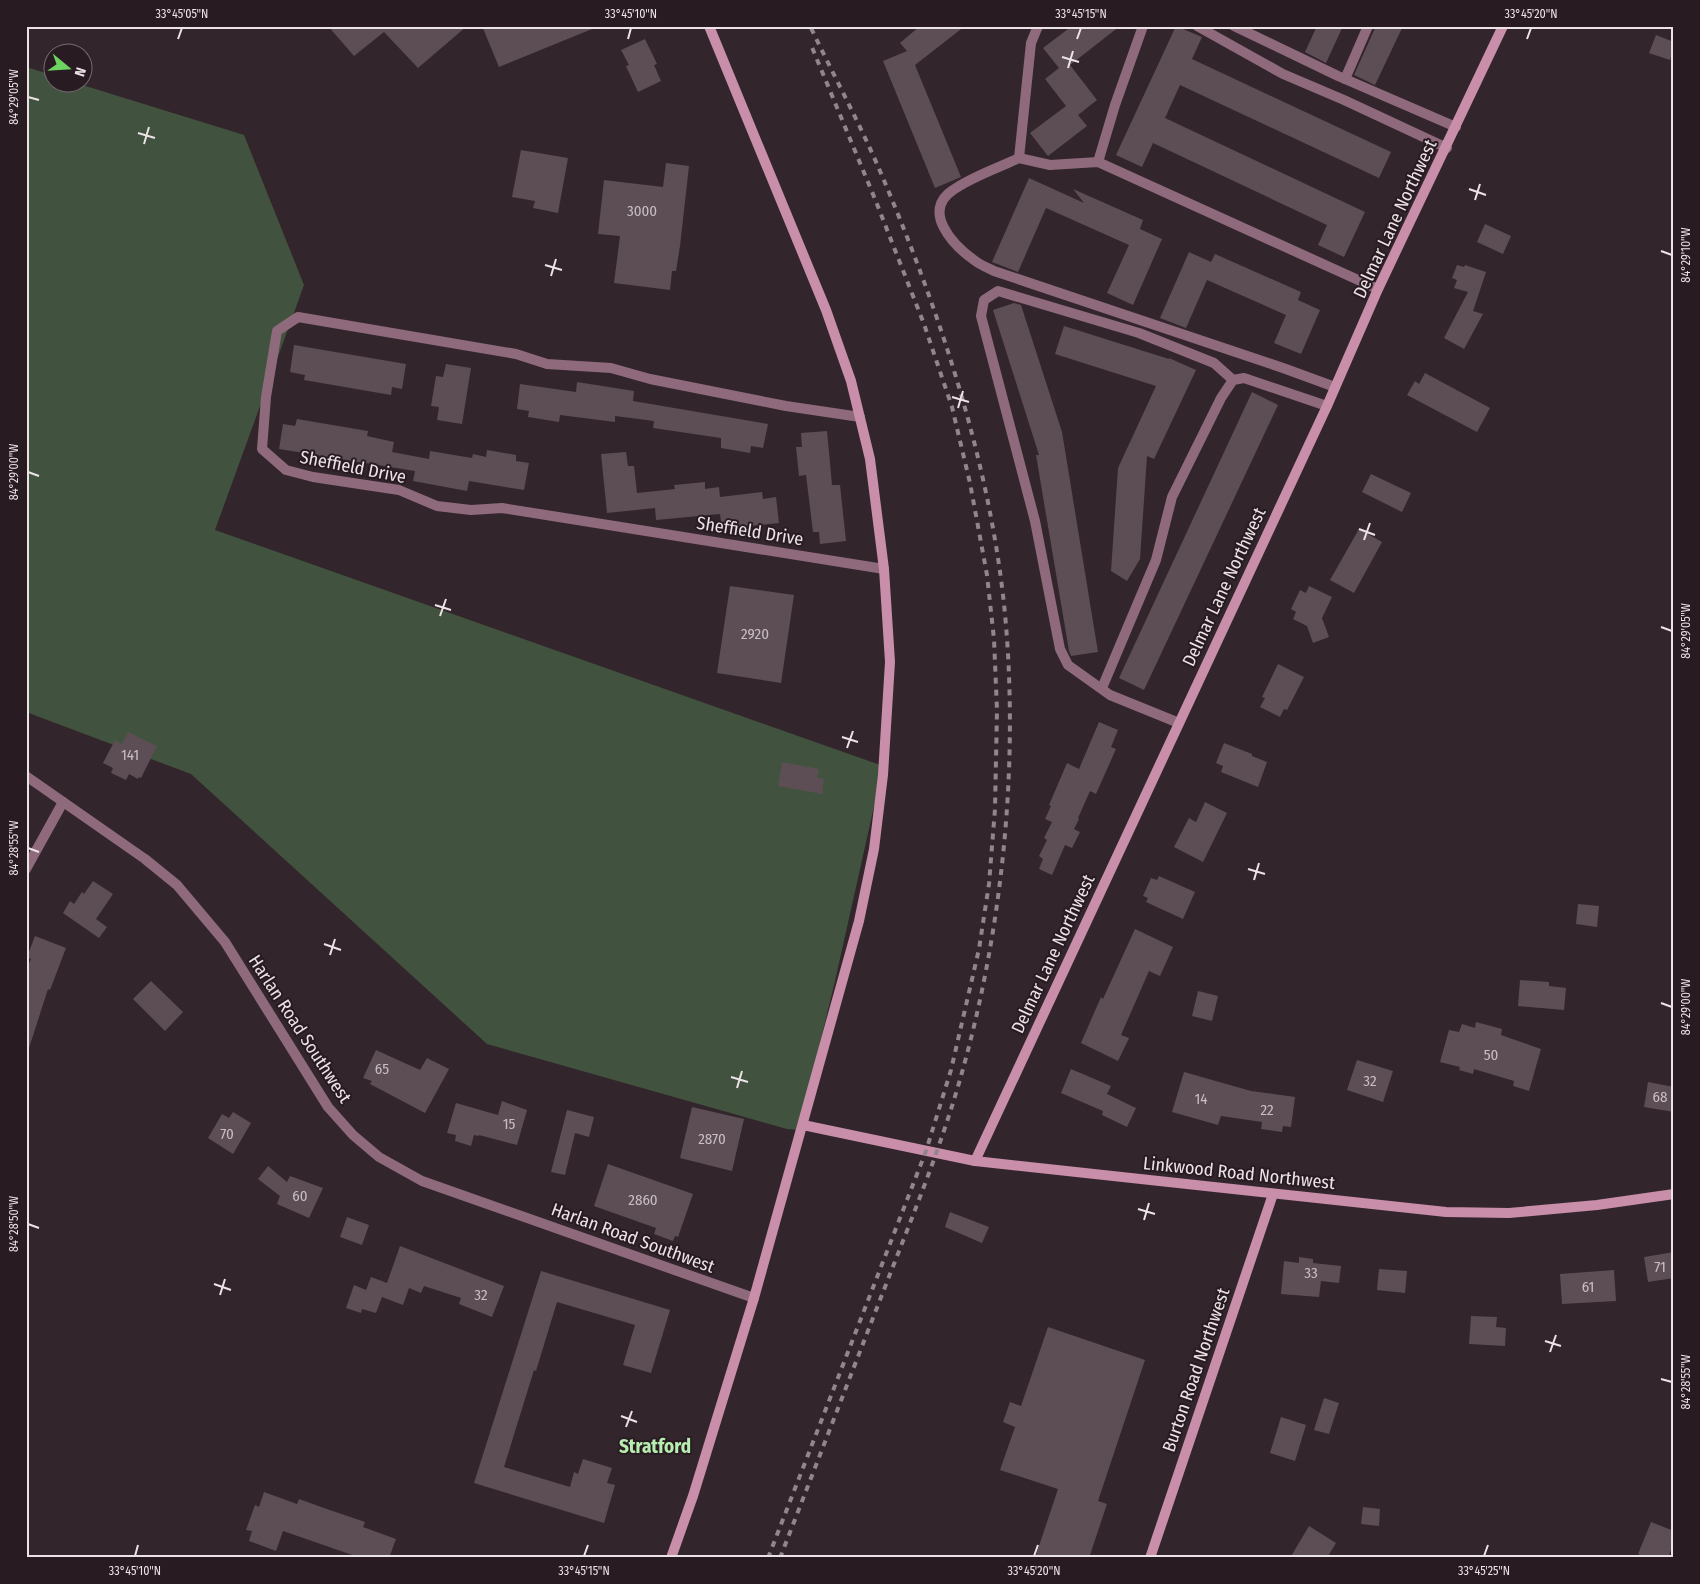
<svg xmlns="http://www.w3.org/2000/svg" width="1700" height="1584" viewBox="0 0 1700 1584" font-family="'Fira Sans Condensed',sans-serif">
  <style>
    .green { fill: #41533e }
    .building { fill: #5d4e55 }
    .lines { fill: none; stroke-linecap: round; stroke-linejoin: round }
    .street { stroke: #8e6a7c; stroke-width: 10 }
    .secondary { stroke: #c88eaa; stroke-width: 10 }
    .rail { stroke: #91868b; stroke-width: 4; stroke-dasharray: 6 6; stroke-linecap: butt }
    .ticks { fill: none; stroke: #ece3e7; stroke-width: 2 }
    .labels { text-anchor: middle; stroke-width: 4; stroke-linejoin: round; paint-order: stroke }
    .number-label { font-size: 15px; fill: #c8bec2 }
    .street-label { font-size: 18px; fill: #ece3e7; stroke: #291b22 }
    .neighbourhood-label { font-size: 19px; font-weight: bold; fill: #b7eeb0; stroke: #291b22 }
    .neatline { fill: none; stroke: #ece3e7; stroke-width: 2 }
    .ticks-label { font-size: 12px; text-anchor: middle; fill: #ece3e7 }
  </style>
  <rect width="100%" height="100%" fill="#33252c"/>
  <polygon class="green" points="26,67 52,75 52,82 76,83 244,135 304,285 215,530 883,766 835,981 799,1130 787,1129 487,1044 191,774 26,712"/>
  <g class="building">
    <polygon points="328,26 467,26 418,68 384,32 354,56"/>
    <polygon points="482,26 597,26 597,27 499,67"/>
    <polygon points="920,26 965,26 915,65 961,177 935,188 883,61 907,51 900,43"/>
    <polygon points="1072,26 1120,26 1070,65 1097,100 1078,115 1087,126 1048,156 1030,133 1066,106 1045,79 1059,68 1043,48"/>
    <polygon points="1176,26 1202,37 1192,59 1391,152 1379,178 1180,85 1165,118 1365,212 1344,257 1318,245 1327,225 1153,143 1142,167 1116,155"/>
    <polygon points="1317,26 1343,26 1326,63 1305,52"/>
    <polygon points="1376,26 1403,26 1375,85 1354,75"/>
    <polygon points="1656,35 1674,42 1674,49 1670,60 1649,53"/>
    <polygon points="645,39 657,64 654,65 661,81 638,92 626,66 629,65 621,50"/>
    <polygon points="521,150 568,158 558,213 533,208 535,201 512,197"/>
    <polygon points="666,163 689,166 680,246 676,271 672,271 670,290 614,283 620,236 598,234 604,180 663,187"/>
    <polygon points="1029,178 1084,203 1073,189 1143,220 1140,229 1162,239 1133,305 1107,293 1129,245 1046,208 1018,272 992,262"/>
    <polygon points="1485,224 1511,236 1503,254 1477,242"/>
    <polygon points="1189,252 1211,262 1215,254 1301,292 1298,300 1320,310 1301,354 1274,343 1286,315 1207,280 1186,328 1160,318"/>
    <polygon points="1457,265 1464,267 1465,265 1486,272 1473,311 1483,314 1464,349 1444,338 1468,292 1454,288 1457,280 1452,278"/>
    <polygon points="1014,303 1021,305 1062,432 1098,652 1071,656 1069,651 1036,455 1039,455 993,310"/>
    <polygon points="1064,326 1169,359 1169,358 1196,370 1154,459 1147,456 1140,559 1127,581 1111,571 1118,468 1156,386 1055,354"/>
    <polygon points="294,345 406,364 402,389 392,387 391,395 304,380 305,375 290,372"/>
    <polygon points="446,364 471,368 462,424 437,420 439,407 431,406 436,376 443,377"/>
    <polygon points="1425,373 1490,408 1477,432 1407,395 1415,381 1419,384"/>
    <polygon points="577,382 634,391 633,401 768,424 763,448 751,446 750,453 721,448 721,438 653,428 654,421 615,416 615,422 560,415 559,422 528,417 529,411 517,409 520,384 576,392"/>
    <polygon points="1252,392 1278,405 1144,690 1119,678"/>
    <polygon points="297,419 368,431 367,436 394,442 392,452 429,459 430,451 472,458 473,454 486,457 487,450 516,455 516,461 529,463 524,490 469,481 467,491 413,481 415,471 279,449 283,424 295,426"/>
    <polygon points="827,431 832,485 840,485 846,541 820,544 819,532 813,532 806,475 799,476 796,447 802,447 801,433"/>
    <polygon points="626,452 628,466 634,466 637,493 675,489 674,485 705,482 705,489 719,487 720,497 762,492 763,499 776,497 779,523 722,529 720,514 656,520 655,508 607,513 601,454"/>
    <polygon points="1371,474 1411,493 1402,512 1362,492"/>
    <polygon points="1359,529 1382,542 1354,593 1330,580"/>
    <polygon points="730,586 794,595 781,683 717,673"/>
    <polygon points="1309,586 1332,597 1322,618 1329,637 1313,643 1307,626 1293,619 1296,612 1291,609 1300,590 1306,593"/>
    <polygon points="1278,664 1304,677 1287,710 1284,709 1280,717 1260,707 1265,698 1262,697"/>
    <polygon points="1099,722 1118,730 1111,747 1116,749 1096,794 1090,791 1078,818 1079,819 1074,829 1080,832 1072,848 1065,845 1052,875 1039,869 1043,859 1039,856 1047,840 1044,838 1052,822 1045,819 1051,806 1049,805 1067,763 1079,769"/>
    <polygon points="128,732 157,746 141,778 139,777 138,779 129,774 126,780 111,773 113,768 103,763 115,740 122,744"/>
    <polygon points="1224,743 1252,754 1252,756 1267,762 1258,787 1221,772 1223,766 1216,763"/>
    <polygon points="782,762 819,769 817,777 824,779 822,794 778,786"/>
    <polygon points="1205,802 1227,813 1203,862 1174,847 1189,818 1196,822"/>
    <polygon points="1159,876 1195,892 1183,919 1146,902 1148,898 1143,896 1151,878 1157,880"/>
    <polygon points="93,881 113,894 96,919 107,927 99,938 63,913 70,901 74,904 82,892 84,894"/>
    <polygon points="1578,904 1599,906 1597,927 1576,924"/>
    <polygon points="1135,929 1173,947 1160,976 1149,971 1121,1035 1129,1038 1118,1061 1081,1043 1101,997 1103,999"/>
    <polygon points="35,936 66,948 50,990 48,989 29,1048 26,1047 26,970 31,959 27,957"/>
    <polygon points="1520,980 1549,982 1549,986 1566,988 1564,1010 1518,1006"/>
    <polygon points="151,981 183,1012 165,1031 133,999"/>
    <polygon points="1198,991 1218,996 1212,1021 1192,1016"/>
    <polygon points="1476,1022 1502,1029 1501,1035 1541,1049 1529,1091 1513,1086 1514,1081 1474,1069 1473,1074 1459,1070 1460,1067 1440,1062 1449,1030 1459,1032 1462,1024 1475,1028"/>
    <polygon points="376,1050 420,1070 427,1058 449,1069 425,1113 370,1084 372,1081 363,1078"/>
    <polygon points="1357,1060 1393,1071 1383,1102 1347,1090"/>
    <polygon points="1071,1069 1111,1086 1107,1094 1136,1108 1127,1127 1102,1115 1103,1111 1061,1093"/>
    <polygon points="1184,1072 1251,1091 1295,1097 1291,1127 1283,1126 1282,1132 1261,1129 1262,1122 1221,1116 1218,1125 1172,1112"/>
    <polygon points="1648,1082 1674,1087 1674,1112 1644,1107"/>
    <polygon points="502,1101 527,1110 517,1145 479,1135 479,1136 474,1135 471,1146 455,1141 456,1135 447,1133 456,1103 498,1115"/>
    <polygon points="692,1107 744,1119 732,1171 680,1158"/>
    <polygon points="567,1110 594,1117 589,1137 575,1133 565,1175 551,1172"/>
    <polygon points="233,1112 251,1123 233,1154 208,1138 222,1114 229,1118"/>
    <polygon points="608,1164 693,1194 678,1237 675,1236 673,1241 654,1234 656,1228 594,1206"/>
    <polygon points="268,1166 287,1182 290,1176 323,1188 309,1218 277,1204 280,1196 258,1179"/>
    <polygon points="950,1212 989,1227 982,1243 945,1227"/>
    <polygon points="347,1217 369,1225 362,1245 340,1237"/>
    <polygon points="400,1246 504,1286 492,1317 459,1304 461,1298 424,1286 421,1293 409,1288 403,1305 382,1297 376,1313 362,1309 361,1313 346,1308 354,1285 366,1290 371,1277 387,1283"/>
    <polygon points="1674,1252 1674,1278 1648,1282 1644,1257"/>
    <polygon points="1299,1257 1313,1259 1313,1263 1341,1266 1339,1283 1321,1281 1319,1297 1281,1294 1284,1261 1299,1263"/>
    <polygon points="1379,1269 1407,1271 1405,1293 1377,1290"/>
    <polygon points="1614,1270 1616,1301 1562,1304 1560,1274"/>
    <polygon points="541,1271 670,1310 651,1373 623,1365 635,1325 557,1302 536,1371 534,1370 504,1467 570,1487 574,1472 578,1474 583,1459 612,1468 607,1483 615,1485 604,1523 474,1483"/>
    <polygon points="1471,1316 1497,1317 1496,1327 1506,1328 1505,1346 1469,1344"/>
    <polygon points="1048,1327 1145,1360 1098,1501 1107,1504 1089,1558 1035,1558 1058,1489 1000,1470 1015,1427 1003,1422 1010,1402 1021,1406"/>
    <polygon points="1324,1398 1339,1403 1329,1434 1314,1430"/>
    <polygon points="1281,1417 1306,1425 1295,1461 1270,1453"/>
    <polygon points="264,1492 297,1504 299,1499 324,1508 365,1522 363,1527 396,1539 389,1558 361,1558 283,1531 276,1551 249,1541 252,1531 246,1530 255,1505 259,1507"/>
    <polygon points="1363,1507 1380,1509 1379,1526 1361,1524"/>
    <polygon points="1651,1522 1674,1531 1674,1542 1668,1558 1648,1558 1638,1554"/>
    <polygon points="1309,1526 1336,1543 1327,1558 1290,1558"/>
  </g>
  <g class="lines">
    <g class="street">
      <path d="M1038 26 1031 43 1019 158C998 168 973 176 953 190 921 211 953 245 974 260 980 265 988 268 994 271L1283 368 1335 387"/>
      <polyline points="1197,26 1283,74 1344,100 1447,148"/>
      <polyline points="1234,26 1338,76 1456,127"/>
      <polyline points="1345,79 1368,26"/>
      <polyline points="1019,158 1050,165 1098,162 1378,289"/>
      <polyline points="1098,162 1115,105 1143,26"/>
      <polyline points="860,417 786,406 650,379 611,368 547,364 516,354 298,317 277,331 266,397 262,449 286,470 313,477 399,490 437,506 471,510 502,508 884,569"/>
      <polyline points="1102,688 1156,560 1172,497 1221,398 1233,380 1244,378 1327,406"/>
      <polyline points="1179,723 1110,695 1068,665 1060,649 1035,521 981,316 984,300 998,291 1139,333 1214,363 1233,380"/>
      <polyline points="26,776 145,859 177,885 225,942 328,1107 353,1135 379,1157 422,1181 754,1298"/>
      <polyline points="26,869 63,802"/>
    </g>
    <g class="secondary">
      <polyline points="803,1125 975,1161 1446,1212 1509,1213 1597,1205 1674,1194"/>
      <polyline points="975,1161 1327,406 1378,289 1503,26"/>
      <polyline points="671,1558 693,1496 754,1298 859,921 874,849 883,775 890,662 884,569 870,459 851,381 826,310 709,26"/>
      <polyline points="1150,1558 1273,1194"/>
    </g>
    <g class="rail">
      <polyline points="768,1558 926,1151 951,1070 979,949 989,884 995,809 997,710 994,639 987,575 970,483 952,407 924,324 875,199 811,45"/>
      <path d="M780 1558C815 1468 850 1377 885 1287 911 1220 939 1152 959 1083 1003 931 1020 760 1004 604 988 456 938 307 880 171 859 122 833 74 810 26"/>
    </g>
  </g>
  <path class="ticks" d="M178 39 182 28M628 39 631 28M1077 39 1081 28M1527 39 1531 28M1062 57 1079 62M1068 68 1073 51M28 97 39 100M138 133 155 138M144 144 149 127M1469 189 1486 195M1475 200 1480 184M1661 251 1672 255M545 265 562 270M551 276 556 259M952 397 969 402M958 408 963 391M28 472 39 476M1359 529 1375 535M1364 540 1370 523M435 605 451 610M440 616 446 599M1661 627 1672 631M842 737 858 742M847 748 853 731M28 848 39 852M1248 869 1265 874M1254 880 1259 863M324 944 341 950M330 955 335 939M1661 1003 1672 1007M731 1077 748 1082M737 1088 742 1071M1138 1209 1155 1214M1144 1220 1149 1203M28 1224 39 1228M214 1284 231 1290M220 1295 225 1279M1545 1341 1561 1346M1550 1352 1556 1335M1661 1379 1672 1382M621 1416 637 1422M626 1427 632 1411M135 1556 138 1545M584 1556 588 1545M1034 1556 1038 1545M1484 1556 1488 1545"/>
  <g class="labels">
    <g class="number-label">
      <text x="642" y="216">3000</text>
      <text x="755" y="639">2920</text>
      <text x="130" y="760">141</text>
      <text x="1491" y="1060">50</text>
      <text x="382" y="1074">65</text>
      <text x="1370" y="1086">32</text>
      <text x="1660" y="1102">68</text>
      <text x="1201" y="1104">14</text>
      <text x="1267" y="1115">22</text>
      <text x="509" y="1129">15</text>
      <text x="227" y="1139">70</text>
      <text x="712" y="1144">2870</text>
      <text x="300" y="1201">60</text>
      <text x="643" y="1205">2860</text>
      <text x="1660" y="1272">71</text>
      <text x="1311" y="1278">33</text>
      <text x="1588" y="1292">61</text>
      <text x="481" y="1300">32</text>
    </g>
    <g class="street-label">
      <text transform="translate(1395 219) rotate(-65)" y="6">Delmar Lane Northwest</text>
      <text transform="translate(353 467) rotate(11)" y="6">Sheffield Drive</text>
      <text transform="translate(750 531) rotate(9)" y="6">Sheffield Drive</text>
      <text transform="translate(1224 587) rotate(-65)" y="6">Delmar Lane Northwest</text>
      <text transform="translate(1053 954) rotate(-65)" y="6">Delmar Lane Northwest</text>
      <text transform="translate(300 1029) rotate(57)" y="6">Harlan Road Southwest</text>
      <text transform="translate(1239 1173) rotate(6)" y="6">Linkwood Road Northwest</text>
      <text transform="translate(633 1238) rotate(20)" y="6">Harlan Road Southwest</text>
      <text transform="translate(1196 1370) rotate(-71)" y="6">Burton Road Northwest</text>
    </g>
    <g class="neighbourhood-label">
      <text x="655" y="1453">Stratford</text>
    </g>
  </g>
  <rect width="1700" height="1584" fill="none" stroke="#291b22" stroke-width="55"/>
  <g transform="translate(68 68) rotate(108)"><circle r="24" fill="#291b22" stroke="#776b71"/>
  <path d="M0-4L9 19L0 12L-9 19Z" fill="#6dd361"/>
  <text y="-8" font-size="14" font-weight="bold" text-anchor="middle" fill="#ece3e7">N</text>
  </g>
  <rect x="28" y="28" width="1644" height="1528" class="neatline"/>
  <g class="ticks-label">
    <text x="182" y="18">33°45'05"N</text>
    <text x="631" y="18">33°45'10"N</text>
    <text x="1081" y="18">33°45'15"N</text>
    <text x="1531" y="18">33°45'20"N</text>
    <text transform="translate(14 97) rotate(-90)" y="4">84°29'05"W</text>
    <text transform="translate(1686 255) rotate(-90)" y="4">84°29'10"W</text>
    <text transform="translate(14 472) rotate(-90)" y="4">84°29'00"W</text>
    <text transform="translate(1686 631) rotate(-90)" y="4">84°29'05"W</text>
    <text transform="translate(14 848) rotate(-90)" y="4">84°28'55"W</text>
    <text transform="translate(1686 1007) rotate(-90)" y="4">84°29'00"W</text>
    <text transform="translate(14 1224) rotate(-90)" y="4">84°28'50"W</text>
    <text transform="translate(1686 1382) rotate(-90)" y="4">84°28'55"W</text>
    <text x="135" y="1575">33°45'10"N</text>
    <text x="584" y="1575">33°45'15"N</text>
    <text x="1034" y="1575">33°45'20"N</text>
    <text x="1484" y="1575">33°45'25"N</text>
  </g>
</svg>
